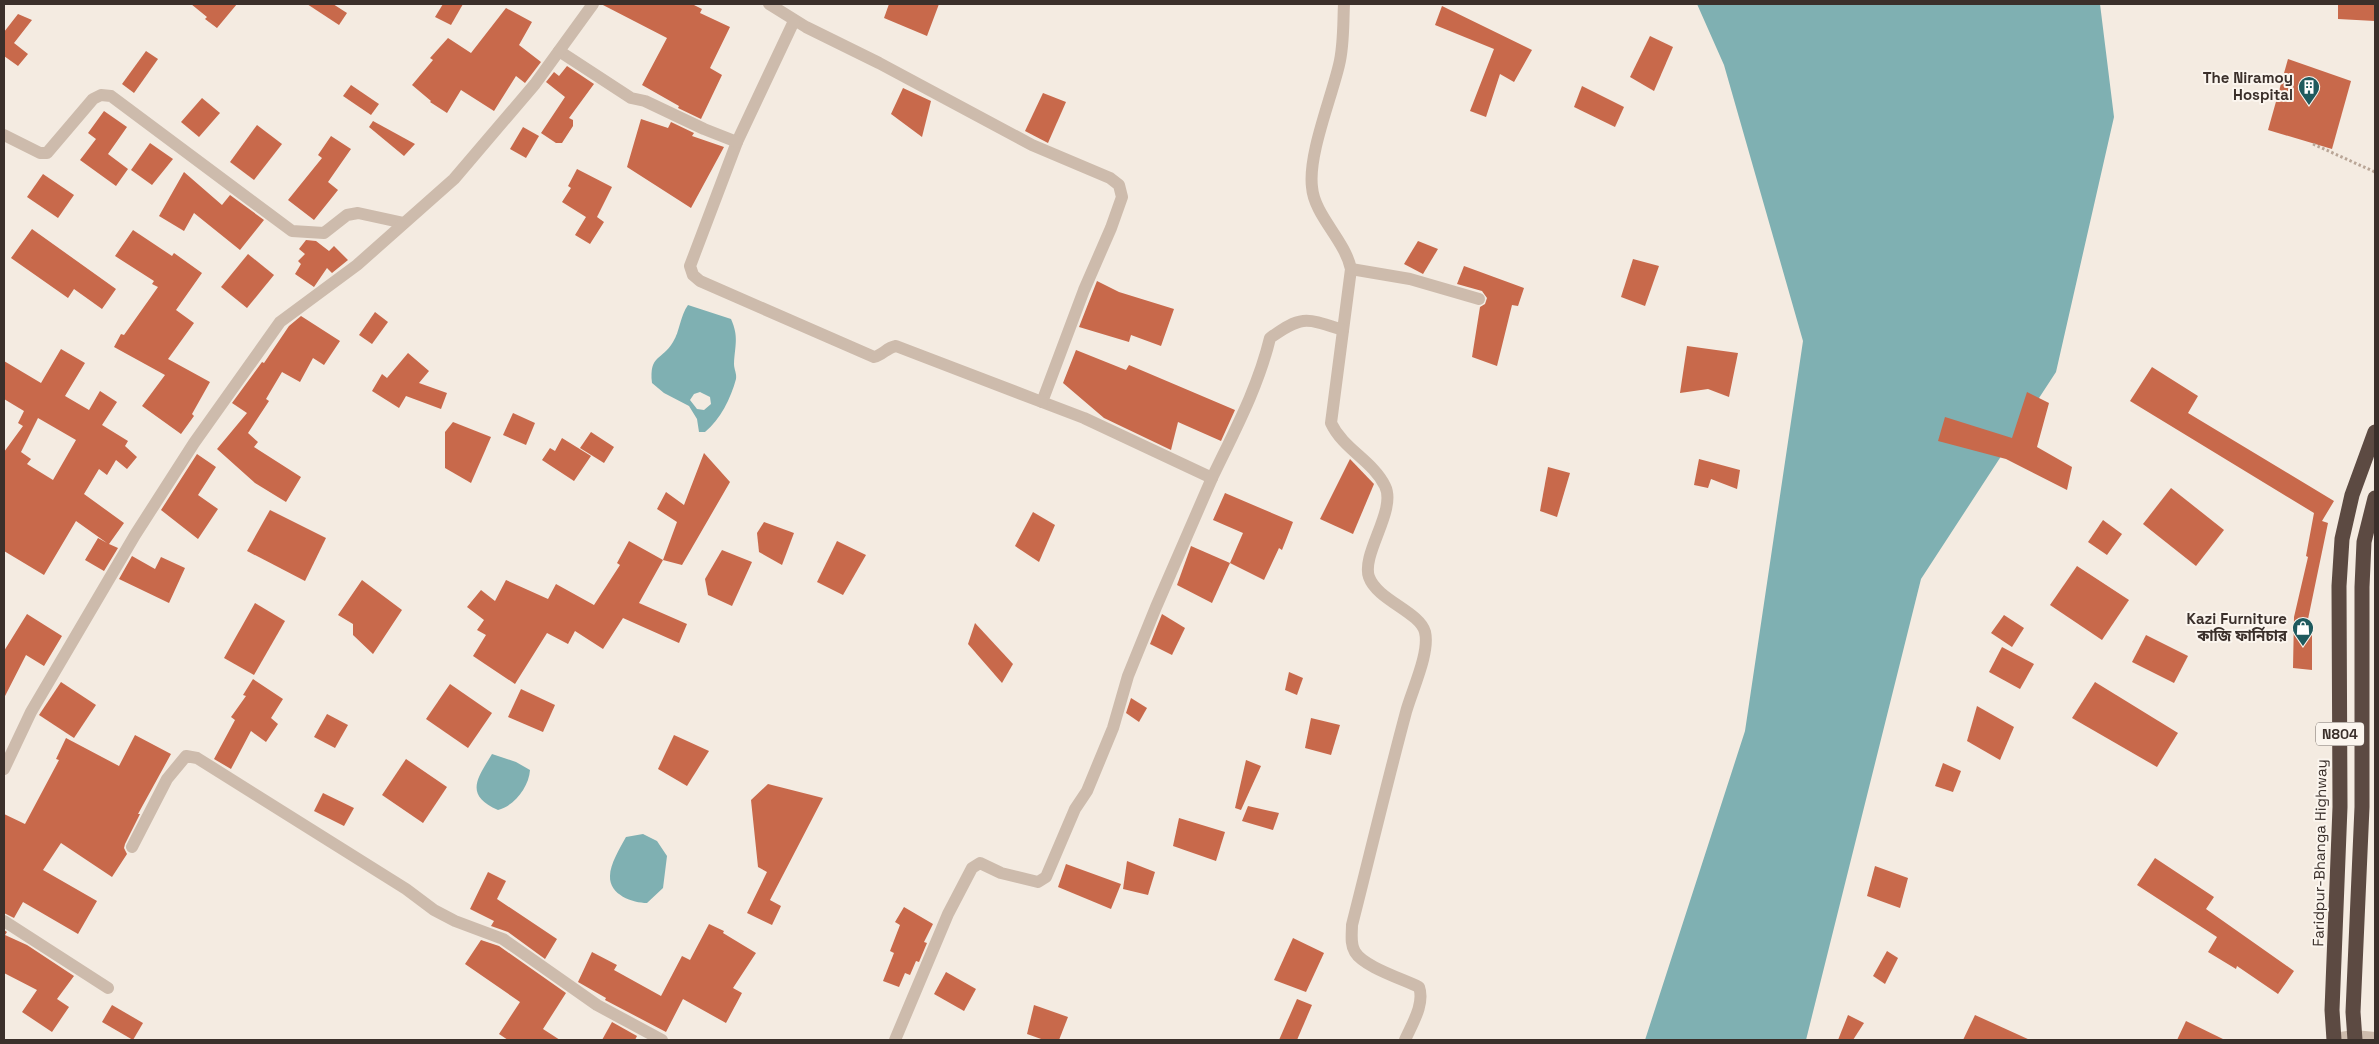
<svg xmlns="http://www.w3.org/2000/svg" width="2379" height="1044" viewBox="0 0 2379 1044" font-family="'Space Grotesk','Noto Sans Bengali',sans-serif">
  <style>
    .water { fill: #7fb0b2; fill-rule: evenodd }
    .building { fill: #c8694b; fill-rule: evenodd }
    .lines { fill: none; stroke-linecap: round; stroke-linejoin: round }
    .path { stroke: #b9a596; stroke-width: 3; stroke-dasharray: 2.5 2.5; stroke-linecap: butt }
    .minor { stroke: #cdbbac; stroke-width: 12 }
    .highway { stroke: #5c4a42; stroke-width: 15 }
    .labels { text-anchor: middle; stroke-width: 4; stroke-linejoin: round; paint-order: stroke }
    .shield { fill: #fbf5ee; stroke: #756b66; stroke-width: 1 }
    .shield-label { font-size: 14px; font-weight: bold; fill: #3b302b }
    .poi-label { font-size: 15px; font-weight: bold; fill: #3b302b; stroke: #fbf5ee; text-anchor: end }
    .street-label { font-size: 15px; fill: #3b302b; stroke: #fbf5ee }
  </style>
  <rect width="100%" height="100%" fill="#f4ebe1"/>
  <g class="water">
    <polygon points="1697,4 2100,4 2114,117 2056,372 1921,579 1806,1040 1645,1040 1745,731 1803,341 1724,65"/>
    <path d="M688 305 731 319C739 337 735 345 734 364 734 369 737 374 736 379 731 398 720 420 705 432H699L697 419 689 406 664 393 652 383C649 354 662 361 673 342 680 331 680 316 688 305ZM700 392 710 397 711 404 704 410 697 409 690 400 694 394Z"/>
    <path d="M492 754 516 762 530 770C529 787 514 806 498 810 465 795 476 780 492 754Z"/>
    <path d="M643 834 657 841 667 856 663 888 647 903C633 903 609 895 610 876 610 864 620 848 626 837Z"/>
  </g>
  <g class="building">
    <polygon points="191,4 237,4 217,28 205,19 207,17"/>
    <polygon points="307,4 333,4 347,13 339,25"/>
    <polygon points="443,4 463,4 451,25 435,17"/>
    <polygon points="601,4 692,4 702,9 700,13 730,27 710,68 722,75 701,119 678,108 679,106 642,85 667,38"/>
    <polygon points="889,4 939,4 927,36 884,18"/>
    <polygon points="2338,4 2375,4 2375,21 2338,19"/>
    <polygon points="1442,6 1532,50 1514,82 1500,74 1486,117 1470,111 1494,49 1435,25"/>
    <polygon points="506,8 532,22 519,45 541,62 525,83 516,76 494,111 461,90 447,113 430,102 431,101 412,85 433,60 430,58 448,38 471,53"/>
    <polygon points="18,14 32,20 14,43 28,54 18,66 4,56 4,32"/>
    <polygon points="1650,36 1673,47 1654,91 1630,77"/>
    <polygon points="146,51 158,59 134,93 122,84"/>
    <polygon points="2288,59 2351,81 2332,149 2268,130"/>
    <polygon points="567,66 594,84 569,118 573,120 573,126 562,143 556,143 541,133 565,97 546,82 554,72 559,76"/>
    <polygon points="351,85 379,104 371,115 343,96"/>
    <polygon points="1582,86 1624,107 1615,127 1574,107"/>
    <polygon points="903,88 931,101 922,137 891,114"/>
    <polygon points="1043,93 1066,102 1048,143 1025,131"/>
    <polygon points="202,98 220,113 199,137 181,122"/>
    <polygon points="104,111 127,127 108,154 128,169 116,186 80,160 96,139 88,133"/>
    <polygon points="641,119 668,128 671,122 694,133 692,136 724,147 691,208 627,167"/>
    <polygon points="373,121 415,144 404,156 369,127"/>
    <polygon points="257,125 282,144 254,180 230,162"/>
    <polygon points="523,127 539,136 526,158 510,149"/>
    <polygon points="331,136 351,149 328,182 338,190 314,220 288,200 322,158 318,155"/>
    <polygon points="150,143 173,159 152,185 131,170"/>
    <polygon points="577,169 612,187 597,217 604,222 590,244 575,235 586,217 562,202 571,188 568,186"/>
    <polygon points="184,172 222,205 230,195 264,220 240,250 194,213 184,231 159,216"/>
    <polygon points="43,174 74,195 58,218 27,197"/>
    <polygon points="32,229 116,289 102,309 74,289 68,298 11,258"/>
    <polygon points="133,230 172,256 174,253 202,273 176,310 194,323 168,359 210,382 192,414 194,416 181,434 142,406 165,375 114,347 121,334 124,335 158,287 152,284 154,281 115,256"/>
    <polygon points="306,240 316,241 329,251 334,246 348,260 332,273 327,268 314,287 295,274 301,264 298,261 305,254 299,249"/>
    <polygon points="1418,241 1438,249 1423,274 1404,264"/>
    <polygon points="248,254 274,275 247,308 221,287"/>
    <polygon points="1633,259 1659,266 1645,306 1621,297"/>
    <polygon points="1464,266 1524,288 1518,306 1512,305 1497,366 1472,357 1480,307 1485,304 1487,298 1482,291 1457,284"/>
    <polygon points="1097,281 1119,292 1174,309 1161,346 1131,335 1129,342 1079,327"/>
    <polygon points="375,312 388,322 372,344 359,335"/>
    <polygon points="301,316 340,341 324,365 313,358 300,382 282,372 266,399 269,401 248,433 258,442 254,447 301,477 286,502 255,483 217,449 247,413 232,403 262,362 264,363 289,326"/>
    <polygon points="1687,346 1738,353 1729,397 1708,389 1680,393"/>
    <path d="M61 349 85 363 65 396 89 410 100 391 117 402 102 425 128 441 125 446 137 457 127 469 116 460 107 475 99 469 84 494 124 523 109 544 118 548 104 571 85 560 98 538 107 543 76 521 44 575 4 551V452L23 426 18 423 24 411 4 399V361L41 383ZM38 418 76 440 53 480 27 464 31 459 21 452Z"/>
    <polygon points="1076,350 1126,370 1129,365 1235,410 1221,441 1178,422 1171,450 1104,418 1063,383"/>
    <polygon points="408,353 429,371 419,383 447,393 441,409 406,396 399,408 372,391 382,374 387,378"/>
    <polygon points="2152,367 2198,396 2188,413 2334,501 2322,521 2328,523 2307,624 2312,626 2312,670 2293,668 2294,617 2308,557 2306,556 2314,513 2130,401"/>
    <polygon points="2027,392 2049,403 2037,447 2072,467 2067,490 2006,459 1938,441 1945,417 2012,438"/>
    <polygon points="513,413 535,423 526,445 503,435"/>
    <polygon points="453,422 491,437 471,483 445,468 445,432"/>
    <polygon points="591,432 614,447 604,463 580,448"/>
    <polygon points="562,438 591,456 574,481 542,460 550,448 555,451"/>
    <polygon points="704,453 730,482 682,565 663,560 677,522 657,509 666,492 684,505"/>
    <polygon points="197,454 216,467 198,495 218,509 198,539 161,510"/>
    <polygon points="1350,459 1374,484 1353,534 1320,519"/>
    <polygon points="1699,459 1740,470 1737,489 1711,479 1708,488 1694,485"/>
    <polygon points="1548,467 1570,473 1557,517 1540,511"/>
    <polygon points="2171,488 2224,530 2196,566 2143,524"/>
    <polygon points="1225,493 1293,522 1282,550 1279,548 1264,580 1230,563 1243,533 1213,520"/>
    <polygon points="270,510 326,538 305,581 247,551"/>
    <polygon points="1033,512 1055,525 1039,562 1015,546"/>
    <polygon points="2103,520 2122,534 2107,555 2088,542"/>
    <polygon points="764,522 794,533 782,565 759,552 757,533"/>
    <polygon points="629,541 663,560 639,603 687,624 679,643 623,618 603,649 575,631 568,644 547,633 515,684 473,656 486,635 477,630 484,620 467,607 481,590 495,601 506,580 548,599 556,584 594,605 620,565 617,563"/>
    <polygon points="837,541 866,555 843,595 817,582"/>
    <polygon points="1191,546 1230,563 1212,603 1177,585"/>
    <polygon points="722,550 752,562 732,606 708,595 705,579"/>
    <polygon points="132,556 155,569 161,557 185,568 169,603 119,579"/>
    <polygon points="2077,566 2129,600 2102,640 2050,605"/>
    <polygon points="362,580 402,610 373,654 353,635 353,624 338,615"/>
    <polygon points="255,603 285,621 254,675 224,658"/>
    <polygon points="27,614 62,636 44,666 26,655 4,698 4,651"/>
    <polygon points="1162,614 1185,628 1172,655 1150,644"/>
    <polygon points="2004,615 2024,628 2012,647 1991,633"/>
    <polygon points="975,623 1013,664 1002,683 968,644"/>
    <polygon points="2146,635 2188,656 2174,683 2132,662"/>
    <polygon points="2002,647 2034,664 2020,689 1989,672"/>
    <polygon points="1289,672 1303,678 1297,695 1285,690"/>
    <polygon points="253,679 283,699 271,718 278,724 266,742 251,731 231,769 214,759 235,720 231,717 246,696 243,695"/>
    <polygon points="61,682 96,705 74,738 39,715"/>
    <polygon points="2095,682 2178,733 2157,767 2072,718"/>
    <polygon points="450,684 492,713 468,748 426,719"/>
    <polygon points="521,689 555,705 543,732 508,717"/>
    <polygon points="1131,698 1147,708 1139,722 1126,713"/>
    <polygon points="1977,706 2014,727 2000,760 1967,741"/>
    <polygon points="327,714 348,725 335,748 314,737"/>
    <polygon points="1311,718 1340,725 1331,755 1305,748"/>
    <polygon points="135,735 171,754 138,814 140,814 125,844 124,848 127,854 112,877 61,843 43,870 97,901 78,934 23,902 14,918 4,913 4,814 25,824 59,760 56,759 66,738 119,766"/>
    <polygon points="674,735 709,751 687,786 658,769"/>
    <polygon points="406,759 447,787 423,823 382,795"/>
    <polygon points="1246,760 1261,766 1241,810 1235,808"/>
    <polygon points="1943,763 1961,771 1953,792 1935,786"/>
    <polygon points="768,784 823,798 770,900 781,906 772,925 747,913 767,872 758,867 751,800"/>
    <polygon points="323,793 354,808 344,826 314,811"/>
    <polygon points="1248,806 1279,813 1273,830 1242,821"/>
    <polygon points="1179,818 1225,832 1216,861 1173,846"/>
    <polygon points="2155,858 2214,897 2206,909 2294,971 2278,994 2237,966 2236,969 2208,952 2217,937 2137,885"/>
    <polygon points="1127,861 1155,872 1148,895 1123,889"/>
    <polygon points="1066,864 1121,884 1111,909 1058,887"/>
    <polygon points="1875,866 1908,878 1900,908 1867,896"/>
    <polygon points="488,872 506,881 497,899 557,939 545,959 508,932 491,926 494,921 470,909"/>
    <polygon points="904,907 933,924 924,942 927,943 919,962 916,961 910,975 905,973 899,987 883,981 894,953 890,951 900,925 895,922"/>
    <polygon points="709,924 724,931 723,933 756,953 733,988 742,993 726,1023 683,999 666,1032 605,1000 606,998 578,982 592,952 617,965 614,970 661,996 682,956 690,960"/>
    <polygon points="4,930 7,932 5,935 27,945 74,976 57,999 69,1007 52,1032 22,1012 37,990 4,973"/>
    <polygon points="1293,938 1324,953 1306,992 1274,980"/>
    <polygon points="481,940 499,946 566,993 543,1029 560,1040 508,1040 499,1034 520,1002 465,964"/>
    <polygon points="1887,951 1898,958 1885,984 1873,976"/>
    <polygon points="946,972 976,989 964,1011 934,994"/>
    <polygon points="1297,999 1312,1005 1297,1040 1279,1040"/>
    <polygon points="112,1005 143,1023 133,1040 102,1022"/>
    <polygon points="1034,1005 1068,1017 1059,1040 1044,1040 1027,1034"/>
    <polygon points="1848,1015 1864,1023 1853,1040 1838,1040"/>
    <polygon points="1975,1015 2030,1040 1963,1040"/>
    <polygon points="2186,1021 2225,1040 2177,1040"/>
    <polygon points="612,1022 637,1036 635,1040 602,1040"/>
  </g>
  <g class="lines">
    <polyline class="path" points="2313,144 2375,172"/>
    <g class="minor">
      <polyline points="769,4 806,27 879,63 1032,145 1110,178 1119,185 1122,197 1111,228 1084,290 1042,402 1084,418 1212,478 1156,607 1128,676 1113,728 1087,791 1075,809 1046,877 1038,882 1001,873 980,863 972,868 948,914 895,1040"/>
      <path d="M1344 4C1343 23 1344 45 1339 65 1331 99 1308 155 1312 187 1314 215 1345 240 1351 269L1331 423C1343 449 1373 461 1385 486 1397 510 1361 554 1369 577 1377 600 1420 612 1425 632 1430 653 1412 690 1406 712 1387 783 1370 854 1352 925 1352 934 1350 944 1355 952 1364 967 1403 979 1419 987 1425 1004 1412 1024 1405 1040"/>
      <path d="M794 21 737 142 690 266 693 275 700 281 874 357C883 355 886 348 896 346L1042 402"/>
      <polyline points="559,51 631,98 645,101 704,129 737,142"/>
      <polyline points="4,135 40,153 47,153 93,99 101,95 111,96 292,231 324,233 347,215 358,213 404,223"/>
      <polyline points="1351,269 1410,279 1479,299"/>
      <path d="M1212 478C1234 432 1258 388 1270 338 1302 315 1306 318 1343 330"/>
      <polyline points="4,769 31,712 135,535 194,443 280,322 357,265 454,179 535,84 593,4"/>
      <polyline points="132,847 167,779 186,756 197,758 406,889 434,910 455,921 503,939 597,1005 662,1040"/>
      <polyline points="4,921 108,988"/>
      <polyline points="2334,1039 2354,1036 2375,1038"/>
    </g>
    <g class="highway">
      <polyline points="2334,1040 2332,1010 2340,807 2339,586 2342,539 2352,495 2375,432"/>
      <polyline points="2355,1040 2353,1012 2362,807 2362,587 2364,542 2375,498"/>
    </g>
  </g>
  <defs>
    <g id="building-pin" transform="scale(1.125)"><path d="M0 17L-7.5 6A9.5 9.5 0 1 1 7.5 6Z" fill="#1f5a5e" stroke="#fbf5ee"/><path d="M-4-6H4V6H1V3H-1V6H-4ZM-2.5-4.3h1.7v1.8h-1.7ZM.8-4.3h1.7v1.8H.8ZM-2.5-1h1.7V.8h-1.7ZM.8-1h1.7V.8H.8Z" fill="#fff"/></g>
    <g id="shop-pin" transform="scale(1.125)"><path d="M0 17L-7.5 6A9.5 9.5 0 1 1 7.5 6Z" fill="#1f5a5e" stroke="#fbf5ee"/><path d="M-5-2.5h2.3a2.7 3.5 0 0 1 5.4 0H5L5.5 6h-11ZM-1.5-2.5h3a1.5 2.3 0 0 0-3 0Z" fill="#fff"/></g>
  </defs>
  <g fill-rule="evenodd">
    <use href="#building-pin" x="2309" y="87"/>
    <use href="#shop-pin" x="2303" y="628"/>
  </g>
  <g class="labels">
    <rect class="shield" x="2316" y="722.5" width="48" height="23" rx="4"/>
    <g class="shield-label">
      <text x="2340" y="739">N804</text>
    </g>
    <g class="poi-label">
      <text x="2293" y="83">The Niramoy<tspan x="2293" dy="17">Hospital</tspan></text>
      <text x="2287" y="624">Kazi Furniture<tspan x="2287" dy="17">কাজি ফার্নিচার</tspan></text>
    </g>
    <g class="street-label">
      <text transform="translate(2320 853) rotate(-89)" y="5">Faridpur-Bhanga Highway</text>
    </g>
  </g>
  <rect width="2379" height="1044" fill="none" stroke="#3b302b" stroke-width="10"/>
</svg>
